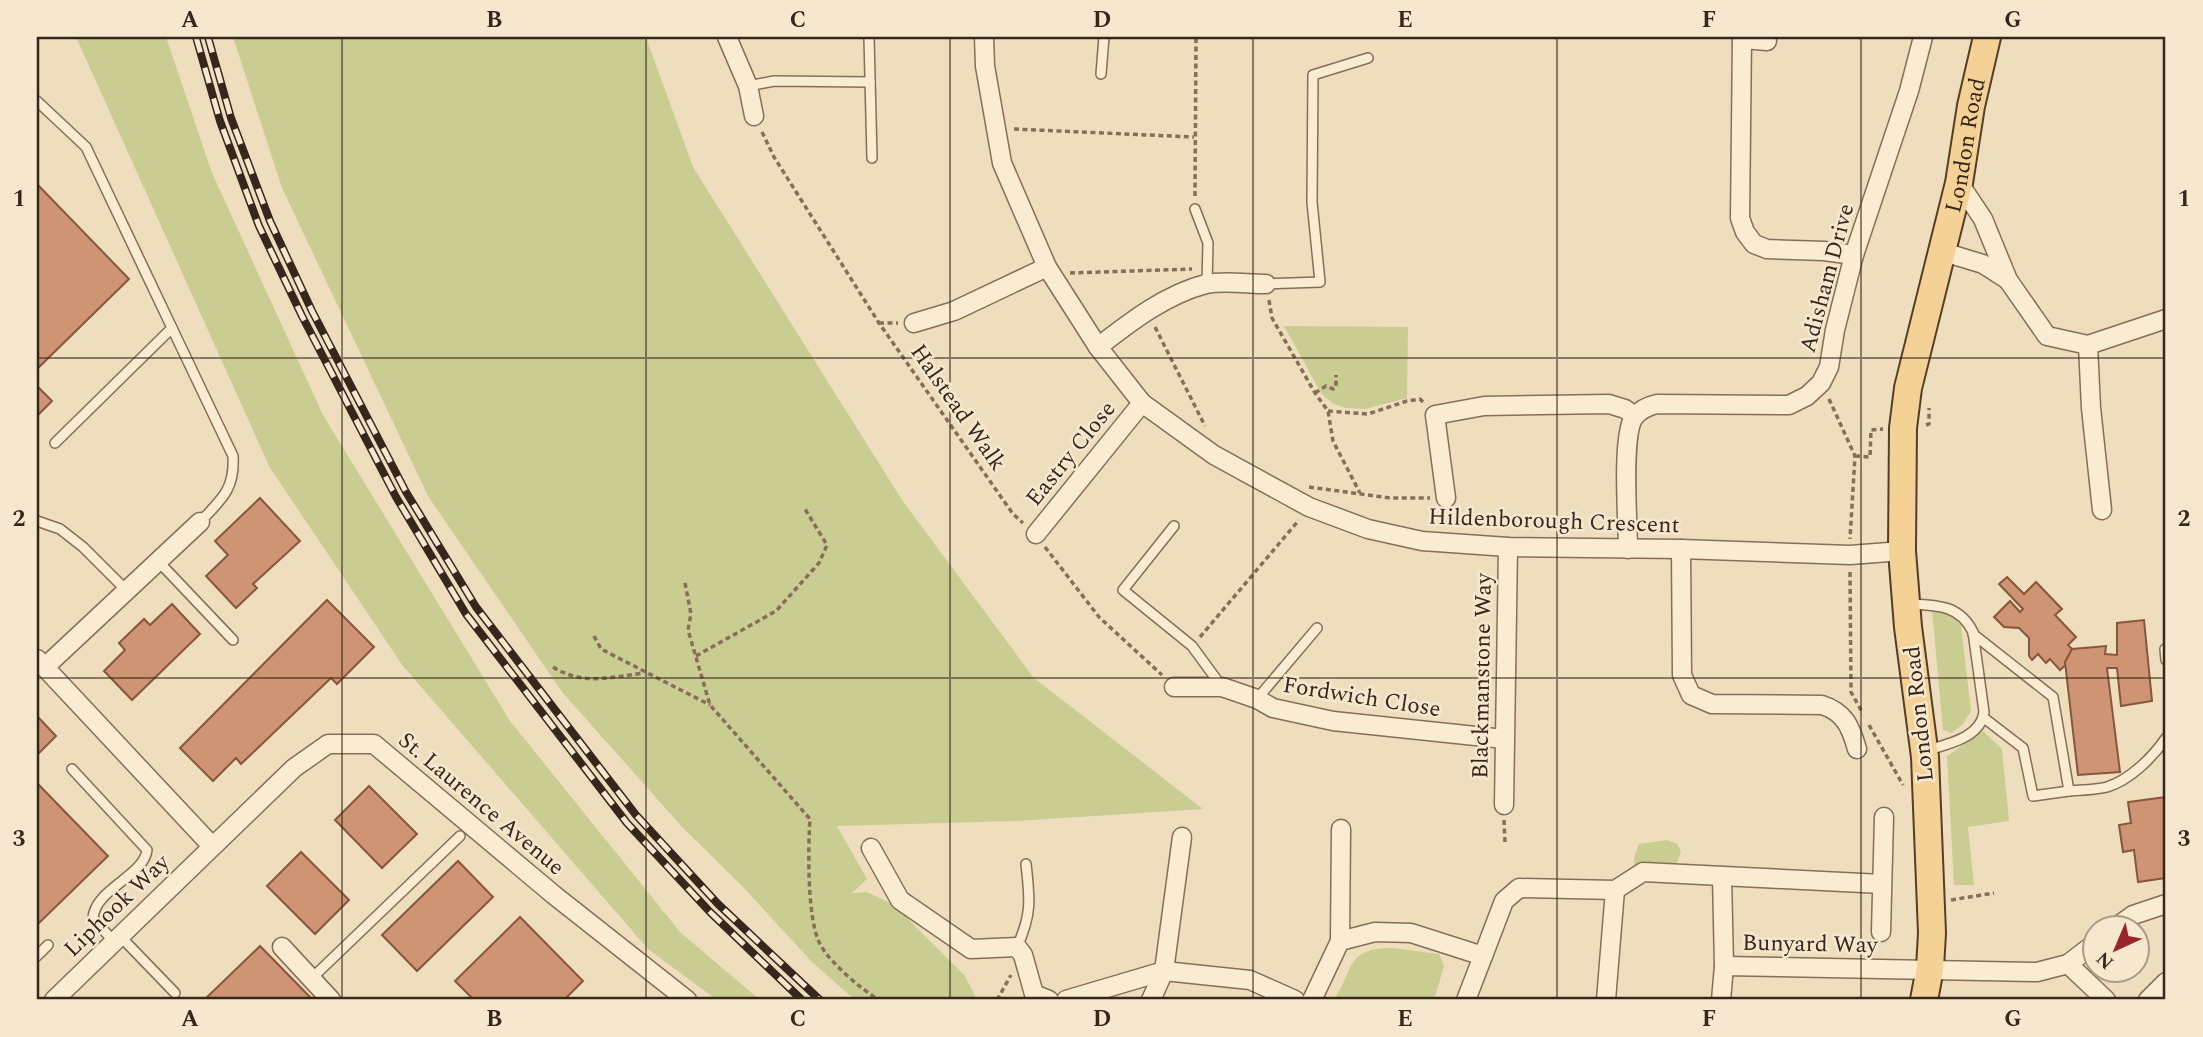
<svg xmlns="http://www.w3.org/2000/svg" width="2203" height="1037" viewBox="0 0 2203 1037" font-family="Spectral,serif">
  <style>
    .green { fill: #c9cd92 }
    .building { fill: #ce9473; stroke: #87563c; stroke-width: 2 }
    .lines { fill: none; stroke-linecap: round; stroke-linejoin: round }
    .lane-casing { stroke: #876e57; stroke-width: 12 }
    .street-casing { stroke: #876e57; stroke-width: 21 }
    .primary-casing { stroke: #553d2b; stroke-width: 30 }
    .path { stroke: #876e57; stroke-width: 3.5; stroke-dasharray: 5 3.5; stroke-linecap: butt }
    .lane { stroke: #f9ecd1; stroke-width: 9 }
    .street { stroke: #f9ecd1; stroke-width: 18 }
    .primary { stroke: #f4d194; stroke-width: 26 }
    .rail-casing { stroke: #36271c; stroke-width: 8 }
    .rail { stroke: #f6e8ce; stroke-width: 5; stroke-dasharray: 16; stroke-linecap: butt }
    .grid { fill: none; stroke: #36271c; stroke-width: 2; stroke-opacity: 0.55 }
    .labels { text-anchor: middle; stroke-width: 5; stroke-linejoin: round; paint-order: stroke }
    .street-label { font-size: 23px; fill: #36271c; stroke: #f6e8ce }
    .neatline { fill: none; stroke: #36271c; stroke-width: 2.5 }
    .grid-label { font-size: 23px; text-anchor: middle; font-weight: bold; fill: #36271c }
  </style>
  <rect width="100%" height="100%" fill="#efdebe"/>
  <g class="green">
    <polygon points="76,37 166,37 212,173 323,415 510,721 680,932 760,1000 717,1000 648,949 403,666 270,468"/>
    <polygon points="233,37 646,37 693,167 902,500 1034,678 1203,809 1015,821 837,826 867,879 852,893 867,892 893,904 965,976 977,1000 855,1000 812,962 743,887 683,828 562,692 428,496 282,188"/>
    <polygon points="1284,326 1408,327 1407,398 1365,409 1346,408 1333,404 1321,393"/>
    <polygon points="1932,610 1944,611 1961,625 1971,711 1963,724 1952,733 1943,730"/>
    <polygon points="1983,731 2002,749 2009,821 1968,827 1974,885 1954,885 1947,756"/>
    <path d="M1667 840 1677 844 1681 851 1676 866 1637 870C1631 862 1636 853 1639 844Z"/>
    <path d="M1392 948 1439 954 1444 966 1434 1000H1334C1354 970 1345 948 1392 948Z"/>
  </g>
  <g class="building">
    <polygon points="37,184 129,279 37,369"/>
    <polygon points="37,386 52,401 37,416"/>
    <polygon points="260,498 300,541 253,584 257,588 236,608 206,576 228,555 215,541"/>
    <polygon points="2007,577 2024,594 2036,582 2062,609 2055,615 2076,637 2068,645 2072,649 2066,665 2060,670 2050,659 2046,663 2038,654 2032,660 2029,656 2029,638 2019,628 2004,627 1994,617 2010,601 2020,612 2023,609 1999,584"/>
    <polygon points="327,600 374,647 337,684 331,678 241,764 236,758 213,781 180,748"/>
    <polygon points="172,604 200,634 132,700 104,671 125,650 119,643 144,619 150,625"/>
    <polygon points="2144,620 2152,701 2121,706 2117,668 2107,668 2120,772 2078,775 2065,662 2072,649 2106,646 2105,654 2117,655 2117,623"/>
    <polygon points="37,716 56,736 37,755"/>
    <polygon points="37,783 108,856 37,925"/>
    <polygon points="369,786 417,834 382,868 335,820"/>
    <polygon points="2166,797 2166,878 2138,882 2134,850 2123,852 2119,825 2131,823 2128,802"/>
    <polygon points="301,852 349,900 315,934 267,886"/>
    <polygon points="458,861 493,897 417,971 382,935"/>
    <polygon points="520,917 583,981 564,1000 474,1000 455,981"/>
    <polygon points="260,946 313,1000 204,1000"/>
  </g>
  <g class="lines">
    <g class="lane-casing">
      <g id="lane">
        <polyline points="869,37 872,158"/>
        <polyline points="1101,74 1104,37"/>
        <polyline points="748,86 774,81 870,82"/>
        <polyline points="37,101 86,147 172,328"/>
        <polyline points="1195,209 1208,243 1207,284"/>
        <polyline points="1266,284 1320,282 1312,202 1313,75 1368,58"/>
        <path d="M55 443 172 328 233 456C235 489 222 499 200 522"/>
        <polyline points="37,521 60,529 83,547 126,590"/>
        <polyline points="1174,526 1123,590 1192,646 1222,687"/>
        <polyline points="159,562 233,640"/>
        <path d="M1908 604C1935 605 1959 604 1973 632L1984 712C1981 737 1949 744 1928 750"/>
        <polyline points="1973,634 2053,697 2069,791 2033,796 2023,748 1984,718"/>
        <polyline points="2165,649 2166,660"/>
        <polyline points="1257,699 1317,628"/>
        <path d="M72 769 147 850C144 876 95 889 93 918L114 942"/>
        <path d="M2069 791C2081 790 2096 790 2107 787 2130 780 2153 757 2166 738"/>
        <polyline points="120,936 175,993"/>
        <path d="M1017 947C1032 914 1030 899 1026 864"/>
        <polyline points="37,956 48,945"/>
        <polyline points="311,979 460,836"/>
      </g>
    </g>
    <g class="street-casing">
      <g id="street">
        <polyline points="727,37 748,86 754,116"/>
        <polyline points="984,37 985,66 1002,163 1047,267 1098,347 1142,403 1214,455 1309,507 1368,529 1422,541 1508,547 1681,549 1850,555 1902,551"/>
        <polyline points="1742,37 1740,218 1745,232 1754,244 1767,249 1824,251 1854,255"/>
        <polyline points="1742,39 1767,41"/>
        <polyline points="1959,183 1983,219 2008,280 2047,336 2088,345 2166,319"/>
        <polyline points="1940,251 1983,264 2008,280"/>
        <polyline points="914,323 954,311 1047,267"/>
        <polyline points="2088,345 2091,408 2102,510"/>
        <path d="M1098 347C1129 323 1166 294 1206 284 1224 280 1248 284 1266 284"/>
        <polyline points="1446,498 1435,415 1484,406 1609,404 1625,409 1635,416"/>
        <polyline points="1036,534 1142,403"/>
        <path d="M1628 549C1628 523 1621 436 1634 417 1640 410 1648 406 1657 404L1789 405 1807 396 1821 383 1829 367 1835 330 1854 255 1909 91 1923 37"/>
        <path d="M1681 549 1682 675 1691 695 1712 704 1822 705C1845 712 1851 728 1857 749"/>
        <polyline points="37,659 212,846"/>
        <polyline points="45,667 200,522"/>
        <polyline points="1174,687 1222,687 1257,699 1273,708 1333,721 1504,739"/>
        <polyline points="1504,805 1508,547"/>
        <polyline points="871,848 900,900 971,949 1017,947 1023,955 1034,994 1049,1000"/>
        <polyline points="1722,877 1724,966"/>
        <polyline points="2115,928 2133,915 2166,904"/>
        <polyline points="1881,932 1884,817"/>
        <polyline points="1340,941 1341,829"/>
        <polyline points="282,947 331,1000"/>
        <polyline points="1483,956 1504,901 1519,888 1615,890 1643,872 1882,884"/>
        <polyline points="2068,964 2106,1000"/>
        <polyline points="54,1000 294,768 328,744 374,744 554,895 687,1000"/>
        <polyline points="1066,1000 1164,971 1250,980 1295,1000"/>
        <polyline points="1151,1000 1164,971 1182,837"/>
        <polyline points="1312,1000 1340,941 1375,932 1411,933 1483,956 1466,1000"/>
        <polyline points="1606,1000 1615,890"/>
        <polyline points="1721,1000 1724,966 2037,972 2068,964 2094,944"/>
        <polyline points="2148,1000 2166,982"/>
      </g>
    </g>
    <g class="primary-casing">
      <g id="primary">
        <path id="s1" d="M1924 1000 1930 968 1932 933 1925 757 1908 627 1902 551 1903 428 1908 388 1959 183 1971 106 1987 37"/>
      </g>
    </g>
    <g class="path">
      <polyline points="1014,129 1194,137"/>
      <polyline points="762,132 774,157 879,323 1013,514 1023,523"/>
      <polyline points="1195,196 1196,37"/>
      <polyline points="1070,273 1192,269"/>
      <polyline points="1269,300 1272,318 1315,393 1328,411 1333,441 1360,493"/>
      <polyline points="879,323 898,323"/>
      <polyline points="1155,327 1205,426"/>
      <polyline points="1315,393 1326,386 1333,389 1336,387 1336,375"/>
      <polyline points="1829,399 1855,456 1850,539"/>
      <polyline points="1328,411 1368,414 1407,401 1420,399 1424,403"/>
      <polyline points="1926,425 1929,424 1929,408"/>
      <polyline points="1855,456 1870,457 1871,430 1883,429"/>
      <polyline points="1309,487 1390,498 1430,498"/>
      <polyline points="1045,547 1099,617 1162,675"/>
      <polyline points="1850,572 1851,692 1862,712"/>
      <path d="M685 583 691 614 688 630 710 705 810 819C808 848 807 920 820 944 830 963 861 989 879 1000"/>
      <polyline points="594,636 601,649 710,705"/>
      <polyline points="1200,637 1299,520"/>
      <polyline points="696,656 776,611 819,563 827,545 805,509"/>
      <path d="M553 667C583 686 611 677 644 673"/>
      <polyline points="1869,725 1903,785"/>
      <polyline points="1504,820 1505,842"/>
      <polyline points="1951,900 1994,893"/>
      <polyline points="997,1000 1011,975"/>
    </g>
    <use href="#lane" class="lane"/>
    <use href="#street" class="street"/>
    <use href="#primary" class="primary"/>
    <g class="rail-casing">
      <g id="rail">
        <polyline points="196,37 220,121 259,226 302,316 396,497 466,614 627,823 710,912 802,1000"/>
        <polyline points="208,37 231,118 270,221 312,311 406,492 476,607 636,815 718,904 820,1000"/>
      </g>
    </g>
    <use href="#rail" class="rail"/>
  </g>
  <path class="grid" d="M342 37V1000M646 37V1000M950 37V1000M1253 37V1000M1557 37V1000M1861 37V1000M37 358H2166M37 678H2166"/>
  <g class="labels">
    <g class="street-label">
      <text dy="8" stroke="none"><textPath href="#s1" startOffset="864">London Road</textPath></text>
      <text transform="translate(1826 278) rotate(-75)" y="8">Adisham Drive</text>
      <text transform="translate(959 407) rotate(55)" y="8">Halstead Walk</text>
      <text transform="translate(1070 453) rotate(-51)" y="8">Eastry Close</text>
      <text transform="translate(1554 520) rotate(2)" y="8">Hildenborough Crescent</text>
      <text transform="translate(1481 676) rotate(-89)" y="8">Blackmanstone Way</text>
      <text transform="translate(1362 696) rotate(9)" y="8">Fordwich Close</text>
      <text transform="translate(1918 714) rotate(-96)" y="8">London Road</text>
      <text transform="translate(482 803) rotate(40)" y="8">St. Laurence Avenue</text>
      <text transform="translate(116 905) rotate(-44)" y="8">Liphook Way</text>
      <text transform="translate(1810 943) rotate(1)" y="8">Bunyard Way</text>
    </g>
  </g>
  <rect width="2203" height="1037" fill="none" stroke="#f6e8ce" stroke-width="77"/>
  <g transform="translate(2116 949) rotate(224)"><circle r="33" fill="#f6e8ce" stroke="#a99b87" stroke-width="2"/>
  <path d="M0-5L12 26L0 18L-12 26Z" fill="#98252c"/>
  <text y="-10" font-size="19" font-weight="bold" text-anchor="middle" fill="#36271c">N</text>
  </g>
  <rect x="38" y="38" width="2126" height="960" class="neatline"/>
  <g class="grid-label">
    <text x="190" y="27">A</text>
    <text x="494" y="27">B</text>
    <text x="798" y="27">C</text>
    <text x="1102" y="27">D</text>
    <text x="1405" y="27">E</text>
    <text x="1709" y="27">F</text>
    <text x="2013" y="27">G</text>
    <text x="19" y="206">1</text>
    <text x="2184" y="206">1</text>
    <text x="19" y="526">2</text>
    <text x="2184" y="526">2</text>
    <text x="19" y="846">3</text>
    <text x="2184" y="846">3</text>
    <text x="190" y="1026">A</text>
    <text x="494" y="1026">B</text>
    <text x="798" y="1026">C</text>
    <text x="1102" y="1026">D</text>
    <text x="1405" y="1026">E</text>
    <text x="1709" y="1026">F</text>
    <text x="2013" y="1026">G</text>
  </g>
</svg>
